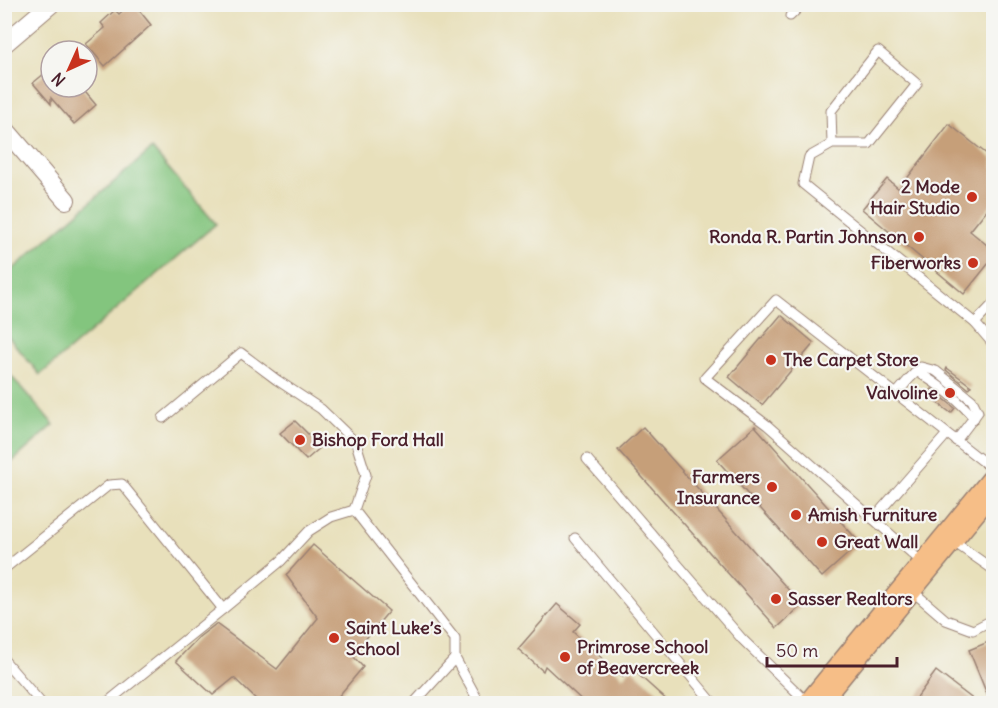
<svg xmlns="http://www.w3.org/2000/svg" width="998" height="708" viewBox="0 0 998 708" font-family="Delius,sans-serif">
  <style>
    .green { fill: #83c57e; stroke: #667254; stroke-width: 1.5 }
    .building { fill: #c69f79 }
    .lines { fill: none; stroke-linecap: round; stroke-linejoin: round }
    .lane-casing { stroke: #998073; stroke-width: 11 }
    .street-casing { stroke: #998073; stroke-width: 20 }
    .primary-casing { stroke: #998073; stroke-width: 31 }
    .lane { stroke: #fff; stroke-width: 9 }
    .street { stroke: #fff; stroke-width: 18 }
    .primary { stroke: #f6be87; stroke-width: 28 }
    .poi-dot { fill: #c8321e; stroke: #f6f6f2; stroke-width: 2 }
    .labels { text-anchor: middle; stroke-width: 4.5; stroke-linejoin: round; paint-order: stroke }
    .poi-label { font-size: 18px; font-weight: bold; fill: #4a1f2b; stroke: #f6f6f2; text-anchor: start }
  </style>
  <rect width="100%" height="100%" fill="#f6f6f2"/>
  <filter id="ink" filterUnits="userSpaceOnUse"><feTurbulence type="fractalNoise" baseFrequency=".0167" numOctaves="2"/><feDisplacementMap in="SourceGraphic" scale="12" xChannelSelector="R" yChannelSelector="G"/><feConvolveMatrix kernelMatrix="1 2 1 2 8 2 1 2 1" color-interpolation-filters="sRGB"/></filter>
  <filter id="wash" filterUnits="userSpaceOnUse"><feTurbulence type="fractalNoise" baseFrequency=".008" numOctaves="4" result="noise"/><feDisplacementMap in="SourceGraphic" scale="24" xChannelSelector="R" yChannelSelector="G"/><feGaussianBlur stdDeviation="1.35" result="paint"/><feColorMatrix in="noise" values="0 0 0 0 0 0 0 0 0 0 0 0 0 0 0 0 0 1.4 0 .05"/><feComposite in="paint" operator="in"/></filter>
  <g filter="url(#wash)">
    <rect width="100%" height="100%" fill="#e8e0bb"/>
    <g class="green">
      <polygon points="152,149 216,224 40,375 5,333 5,276"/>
      <polygon points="4,368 54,425 5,468 4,468"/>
    </g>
    <g id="blocks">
      <g class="building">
        <polygon points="130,4 134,4 151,25 105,66 86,44 105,28 101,23 115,10 119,14"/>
        <polygon points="51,68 51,87 81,87 96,105 74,124 51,98 51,104 33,83"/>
        <polygon points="949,124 993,159 993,202 970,231 993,250 993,258 964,294 862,209 887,179 899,189"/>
        <polygon points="781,315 814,343 762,405 729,377"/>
        <polygon points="947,368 971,386 969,389 946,370"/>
        <polygon points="932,389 955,408 951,413 927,395"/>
        <polygon points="295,421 321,447 306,460 280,433"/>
        <polygon points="755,426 860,543 822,577 717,460"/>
        <polygon points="643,427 802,605 777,628 618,450"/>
        <polygon points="313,545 389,611 352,655 363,667 332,704 261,704 234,678 213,695 176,661 199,637 216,624 277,669 318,618 286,575"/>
        <polygon points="557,604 580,624 573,632 623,677 631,668 671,704 586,704 545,666 543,671 518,649"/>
        <polygon points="993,640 993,704 991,704 969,650"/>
        <polygon points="936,671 979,704 912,704"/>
      </g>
    </g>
  </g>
  <g filter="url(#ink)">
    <use href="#blocks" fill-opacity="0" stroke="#998073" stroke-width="1.5"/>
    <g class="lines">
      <g class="lane-casing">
        <g id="lane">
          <polyline points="790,16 802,4"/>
          <polyline points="832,144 831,111 878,51 917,84 869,144 832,144 809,157 803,184 975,323 994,345"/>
          <polyline points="975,323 994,303"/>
          <path d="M916 371C938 384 958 399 974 418"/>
          <polyline points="896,394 910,378 921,367 936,371 972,400 978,412 956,441"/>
          <polyline points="163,418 241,353 277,380 321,409 356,443 366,475 354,510 455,639 455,658 480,704"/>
          <polyline points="587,459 742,639 809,704"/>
          <polyline points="873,519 947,434"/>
          <polyline points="575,538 714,704"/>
          <polyline points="951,540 994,570"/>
          <polyline points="924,564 767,425 705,378 776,300 994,470"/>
          <polyline points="4,569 109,485 122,484 223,609 281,561 309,531 331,517 354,510"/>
          <polyline points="910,589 946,620 973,630 994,619"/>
          <polyline points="4,660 42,704"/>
          <polyline points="105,704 223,609"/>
          <polyline points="413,704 455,658"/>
        </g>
      </g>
      <g class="street-casing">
        <g id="street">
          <polyline points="4,44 51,4"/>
          <polyline points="4,128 66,200"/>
        </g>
      </g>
      <g class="primary-casing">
        <polyline id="primary" points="813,704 994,483"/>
      </g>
      <use href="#lane" class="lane"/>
      <use href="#street" class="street"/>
      <use href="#primary" class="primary"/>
    </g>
  </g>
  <g class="poi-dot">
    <circle cx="972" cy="197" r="6"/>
    <circle cx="919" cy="237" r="6"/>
    <circle cx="973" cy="263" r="6"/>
    <circle cx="771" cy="360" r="6"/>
    <circle cx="950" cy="393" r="6"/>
    <circle cx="300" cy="440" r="6"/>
    <circle cx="772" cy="487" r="6"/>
    <circle cx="796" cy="515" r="6"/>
    <circle cx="822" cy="542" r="6"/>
    <circle cx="776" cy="599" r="6"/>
    <circle cx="334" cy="638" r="6"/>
    <circle cx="565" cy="657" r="6"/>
  </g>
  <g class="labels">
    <g class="poi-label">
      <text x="960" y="193" text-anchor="end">2 Mode<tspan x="960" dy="21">Hair Studio</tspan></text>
      <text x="907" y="243" text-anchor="end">Ronda R. Partin Johnson</text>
      <text x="961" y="269" text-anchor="end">Fiberworks</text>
      <text x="783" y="366">The Carpet Store</text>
      <text x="938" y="399" text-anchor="end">Valvoline</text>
      <text x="312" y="446">Bishop Ford Hall</text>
      <text x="760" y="483" text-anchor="end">Farmers<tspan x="760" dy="21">Insurance</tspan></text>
      <text x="808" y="521">Amish Furniture</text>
      <text x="834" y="548">Great Wall</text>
      <text x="788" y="605">Sasser Realtors</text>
      <text x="346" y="634">Saint Luke’s<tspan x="346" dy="21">School</tspan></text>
      <text x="577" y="653">Primrose School<tspan x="577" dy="21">of Beavercreek</tspan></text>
    </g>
  </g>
  <rect width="998" height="708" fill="none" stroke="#f6f6f2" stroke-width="24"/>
  <g transform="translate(69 69) rotate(225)"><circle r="28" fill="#f6f6f2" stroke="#b1a0a2" stroke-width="1.5"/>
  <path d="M0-4.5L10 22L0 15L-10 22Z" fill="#c8321e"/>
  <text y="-9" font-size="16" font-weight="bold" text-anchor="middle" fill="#4a1f2b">N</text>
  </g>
  <path d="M767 657v9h130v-9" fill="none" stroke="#4a1f2b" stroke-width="3"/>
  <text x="776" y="657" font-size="18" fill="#4a1f2b" stroke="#f6f6f2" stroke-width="4.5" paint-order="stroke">50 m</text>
</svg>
